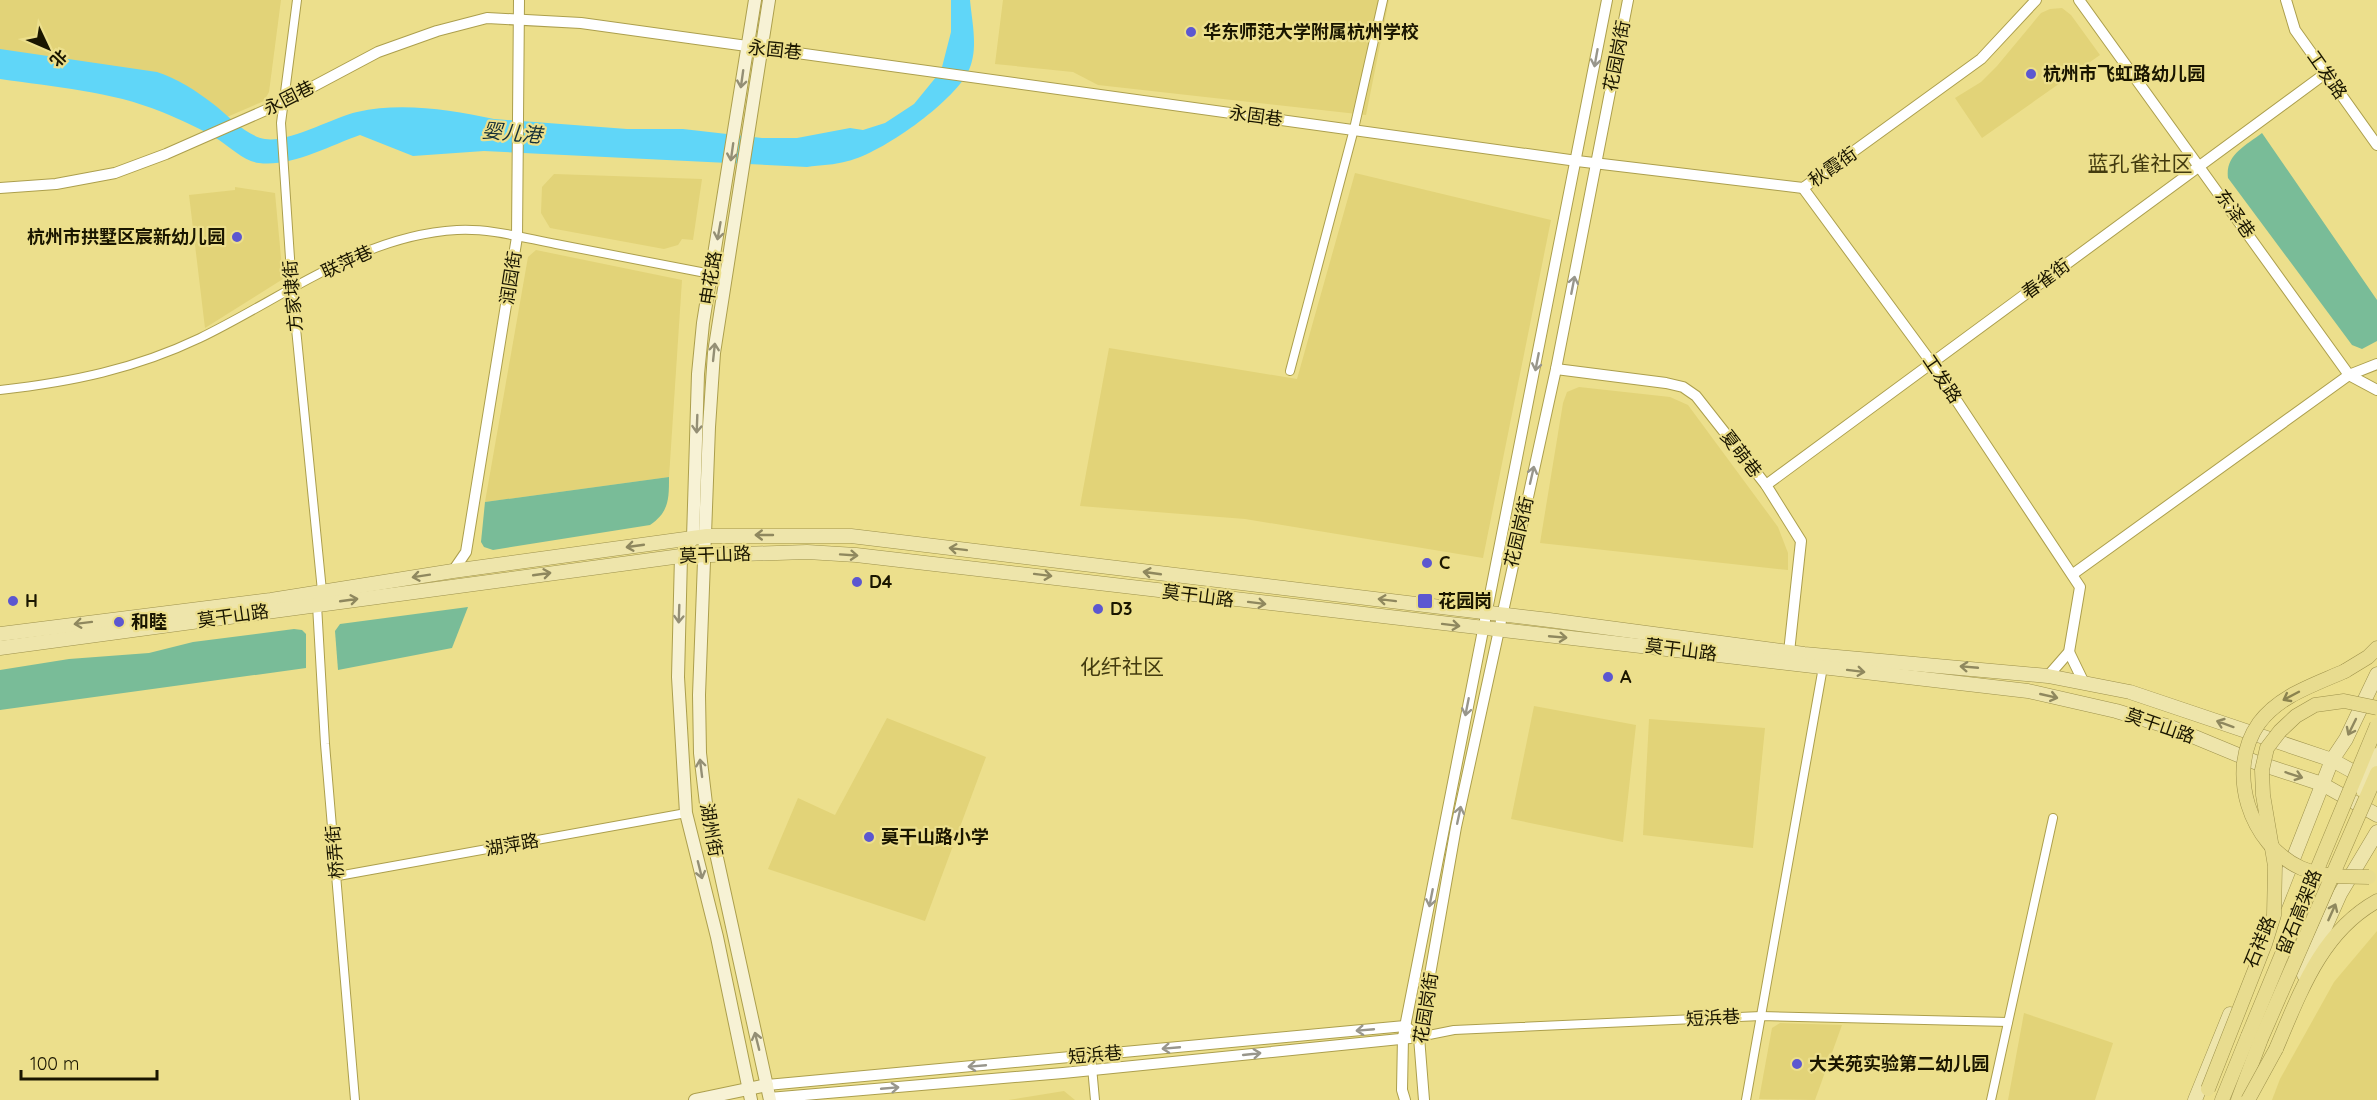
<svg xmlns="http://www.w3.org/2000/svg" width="2377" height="1100" viewBox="0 0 2377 1100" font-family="Quicksand,'Noto Sans SC',sans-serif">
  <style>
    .built { fill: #e2d378 }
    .green { fill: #79bc98 }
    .water { fill: #60d6f8 }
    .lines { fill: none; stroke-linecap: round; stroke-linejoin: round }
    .minor-casing { stroke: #ac9f4d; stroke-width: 10 }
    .tertiary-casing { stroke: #ac9f4d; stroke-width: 12 }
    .secondary-casing { stroke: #ac9f4d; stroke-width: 14 }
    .primary-casing { stroke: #9d914b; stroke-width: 15 }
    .trunk-casing { stroke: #9d914b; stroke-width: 15 }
    .minor { stroke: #fff; stroke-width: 8 }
    .tertiary { stroke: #fff; stroke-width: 10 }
    .secondary { stroke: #f7f2d5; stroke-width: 12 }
    .primary { stroke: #eee5ab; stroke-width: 14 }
    .trunk { stroke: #e8dc8f; stroke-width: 14 }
    .primary-bridge-casing { stroke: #9d914b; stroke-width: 15; stroke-linecap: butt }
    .trunk-bridge-casing { stroke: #9d914b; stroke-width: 15; stroke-linecap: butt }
    .primary-bridge { stroke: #eee5ab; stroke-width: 14 }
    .trunk-bridge { stroke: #e8dc8f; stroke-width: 14 }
    .oneway { stroke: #98968c }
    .oneway2 { stroke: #948f75 }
    .oneway3 { stroke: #8f885e }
    .oneway4 { stroke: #8b834f }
    .poi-dot { fill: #5c57d0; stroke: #ecdf8c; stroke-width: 2 }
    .labels { text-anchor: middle; stroke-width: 4.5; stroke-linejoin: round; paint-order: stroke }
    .poi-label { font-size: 18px; font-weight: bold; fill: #1a1600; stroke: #ecdf8c; text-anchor: start }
    .street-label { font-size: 18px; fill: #1a1600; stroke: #ecdf8c }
    .water-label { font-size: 20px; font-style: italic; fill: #163038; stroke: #ecdf8c }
    .quarter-label { font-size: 21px; fill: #433b0f; stroke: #ecdf8c }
  </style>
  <rect width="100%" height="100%" fill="#ecdf8c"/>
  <g class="built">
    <polygon points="0,0 281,0 269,92 264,101 220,120 0,55"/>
    <polygon points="1003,0 1389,0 1366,115 1098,85 1073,72 995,64"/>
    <polygon points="2062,8 2071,15 2100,55 1982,138 1955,98 1981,82 1997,66 2041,13 2050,9"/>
    <polygon points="1355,173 1551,220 1483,558 1245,519 1080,506 1109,348 1297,379"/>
    <polygon points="554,174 702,179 693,240 682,239 678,245 664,249 550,228 541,213 542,187"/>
    <polygon points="235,187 275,193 283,279 205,328 189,195 235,190"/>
    <polygon points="536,250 682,280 669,477 485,502 528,257"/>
    <polygon points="1579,387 1670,397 1688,405 1778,527 1788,553 1788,570 1540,543 1563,403 1567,392"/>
    <polygon points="1534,706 1636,725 1623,842 1511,819"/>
    <polygon points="887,718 986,757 925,921 768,869 798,798 835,815"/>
    <polygon points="1649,719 1765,728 1753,848 1643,835"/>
    <polygon points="2377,931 2377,1100 2272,1100 2280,1079 2334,982"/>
    <polygon points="2024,1013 2113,1043 2095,1100 2008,1100"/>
    <polygon points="1780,1023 1842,1025 1815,1100 1759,1099 1772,1028"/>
    <polygon points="1064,1091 1075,1100 1008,1100"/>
  </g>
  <g class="green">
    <path d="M2262 133 2377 300V341L2362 349 2352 345 2228 178C2225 155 2245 146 2262 133Z"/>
    <path d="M669 477C669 499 669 512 650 525L493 550 484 547 481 542 485 502Z"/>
    <polygon points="468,607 452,648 338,670 335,631 340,624"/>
    <polygon points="294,629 302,630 306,634 306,668 0,710 0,670 69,659 149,653 193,642"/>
  </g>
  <path class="water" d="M951 0H970C972 23 979 50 968 72 952 103 882 153 848 161 835 165 820 165 807 167L484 151 413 156 360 135C329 146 291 167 259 163 244 161 231 148 219 140 202 129 181 120 162 112 111 91 54 87 0 79V49L157 72C178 79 195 90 212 103 228 115 246 136 265 139 289 143 334 117 357 112 402 102 450 110 494 119L627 129H683L762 138H797L850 128 863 130 885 123 914 104 941 71 951 32Z"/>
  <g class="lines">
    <g class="minor-casing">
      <g id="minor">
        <polyline points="297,0 281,123 292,288 322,591"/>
        <polyline points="1290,371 1354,129 1383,0"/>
        <path d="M0 390C72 382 135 369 200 338 283 298 362 235 457 230 489 228 524 238 556 244 607 254 659 264 711 274"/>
        <polyline points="317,605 325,744 355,1100"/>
        <polyline points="338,876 686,813"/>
        <polyline points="1419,1037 1454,1030 1761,1016 2008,1022"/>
        <polyline points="1091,1056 1095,1100"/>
        <polyline points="1746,1100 1823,667"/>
        <polyline points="1991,1100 2053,818"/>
      </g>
    </g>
    <g class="tertiary-casing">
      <g id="tertiary">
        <polyline points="2079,0 2349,375 2377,390"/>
        <polyline points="2286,0 2295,30 2377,145"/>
        <polyline points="0,188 56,184 115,173 166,154 284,102 378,52 437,31 487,18 581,23 1577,161 1803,188 1981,59 2036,0"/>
        <polyline points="1803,188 1931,362 2080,587 2069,652 2048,676"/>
        <polyline points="1556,369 1666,383 1683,387 1696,396 1766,485 1801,541 1789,652"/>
        <polyline points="1766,485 2326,73"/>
        <polyline points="453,571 466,552 517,237 519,0"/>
        <polyline points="2073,574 2349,375 2377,364"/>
        <polyline points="2069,652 2084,683"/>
        <polyline points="767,1085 1405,1026 1419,1037"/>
        <polyline points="769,1098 1063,1073 1410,1038"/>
        <polyline points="1405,1100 1402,1090 1403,1037 1607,0"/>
        <polyline points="1424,1100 1419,1037 1456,827 1556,369 1628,0"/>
      </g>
    </g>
    <g class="secondary-casing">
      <g id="secondary">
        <polyline points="769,0 714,353 709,427 699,695 700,753 707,812 770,1100"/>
        <polyline points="695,1100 767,1085"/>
        <polyline points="751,1100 717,937 686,813 678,677 681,556 693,538 698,374 703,323 755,0"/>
      </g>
    </g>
    <g class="primary-casing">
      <g id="primary">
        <polyline points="0,634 271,600 453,571 707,536 851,536 1549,620 1804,654 2048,676 2130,692 2332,760 2365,778"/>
        <polyline points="0,648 681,556 807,552 856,555 2028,691 2116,711 2173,728 2255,762 2322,784 2377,815"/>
        <polyline points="2275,905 2332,760 2346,739 2377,674"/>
        <polyline points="2304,975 2340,894 2377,832"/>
        <polyline points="2195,1100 2230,1014"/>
      </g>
    </g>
    <g class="trunk-casing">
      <g id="trunk">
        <polyline points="2345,671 2368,657 2377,648"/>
        <path d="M2276 1049C2300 993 2321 932 2377 901"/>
        <polyline points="2222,1100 2248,1036"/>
        <polyline points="2238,1100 2261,1039"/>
      </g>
    </g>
    <use href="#minor" class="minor"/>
    <use href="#tertiary" class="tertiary"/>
    <use href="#secondary" class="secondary"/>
    <use href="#primary" class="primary"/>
    <use href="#trunk" class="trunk"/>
    <g class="primary-bridge-casing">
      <polyline id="primary-bridge" points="2363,790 2377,755"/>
    </g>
    <g class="trunk-bridge-casing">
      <g id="trunk-bridge">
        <path d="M2345 671C2314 685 2280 695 2259 723 2225 771 2250 845 2301 868 2322 877 2347 877 2369 877"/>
        <polyline points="2248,1036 2377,725"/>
        <polyline points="2261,1039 2377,773"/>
        <polyline points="2208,1089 2265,944 2274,915 2275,866 2263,795 2262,770 2267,748 2280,731 2296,716 2315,705 2344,701 2377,708"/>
        <polyline points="2248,1100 2276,1049"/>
      </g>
    </g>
    <use href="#primary-bridge" class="primary-bridge"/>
    <use href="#trunk-bridge" class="trunk-bridge"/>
  </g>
  <defs><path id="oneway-shaft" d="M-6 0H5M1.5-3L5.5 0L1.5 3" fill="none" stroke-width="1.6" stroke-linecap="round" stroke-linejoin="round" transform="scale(1.5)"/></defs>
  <g class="oneway">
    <use href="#oneway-shaft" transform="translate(1596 58) rotate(100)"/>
    <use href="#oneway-shaft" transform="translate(1573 285) rotate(-79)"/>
    <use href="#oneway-shaft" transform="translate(1537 362) rotate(101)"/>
    <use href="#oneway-shaft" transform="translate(1532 475) rotate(-77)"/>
    <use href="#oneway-shaft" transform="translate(1467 707) rotate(101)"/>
    <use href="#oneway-shaft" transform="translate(1459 815) rotate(-78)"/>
    <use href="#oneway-shaft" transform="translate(1431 898) rotate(101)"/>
    <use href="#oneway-shaft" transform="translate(1365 1030) rotate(175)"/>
    <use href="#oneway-shaft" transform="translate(1171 1048) rotate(175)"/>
    <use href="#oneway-shaft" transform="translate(1252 1054) rotate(-6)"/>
    <use href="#oneway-shaft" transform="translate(977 1066) rotate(175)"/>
    <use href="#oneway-shaft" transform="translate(890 1088) rotate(-5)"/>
  </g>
  <g class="oneway2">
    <use href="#oneway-shaft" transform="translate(742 79) rotate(98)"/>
    <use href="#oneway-shaft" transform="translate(732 152) rotate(98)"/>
    <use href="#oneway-shaft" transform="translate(719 231) rotate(100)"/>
    <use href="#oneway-shaft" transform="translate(714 352) rotate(-84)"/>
    <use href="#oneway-shaft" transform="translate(697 424) rotate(92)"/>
    <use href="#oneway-shaft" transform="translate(679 614) rotate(92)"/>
    <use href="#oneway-shaft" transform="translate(701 768) rotate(-97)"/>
    <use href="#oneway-shaft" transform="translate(700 870) rotate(76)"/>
    <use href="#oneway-shaft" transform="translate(757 1041) rotate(-104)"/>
  </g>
  <g class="oneway3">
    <use href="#oneway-shaft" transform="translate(764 535) rotate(180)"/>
    <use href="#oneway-shaft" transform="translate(635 546) rotate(172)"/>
    <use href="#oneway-shaft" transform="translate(958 549) rotate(-173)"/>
    <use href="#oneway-shaft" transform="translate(849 555) rotate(4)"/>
    <use href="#oneway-shaft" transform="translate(1152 573) rotate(-172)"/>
    <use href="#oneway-shaft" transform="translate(542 574) rotate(-8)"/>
    <use href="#oneway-shaft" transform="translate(1043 575) rotate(7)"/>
    <use href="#oneway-shaft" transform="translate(421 576) rotate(171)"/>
    <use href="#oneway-shaft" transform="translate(349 600) rotate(-8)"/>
    <use href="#oneway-shaft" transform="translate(1387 600) rotate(-173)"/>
    <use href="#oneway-shaft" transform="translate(1257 603) rotate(7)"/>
    <use href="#oneway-shaft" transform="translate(83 623) rotate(173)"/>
    <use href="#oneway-shaft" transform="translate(1451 625) rotate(7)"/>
    <use href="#oneway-shaft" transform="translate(1558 637) rotate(5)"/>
    <use href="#oneway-shaft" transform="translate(1969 667) rotate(-175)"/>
    <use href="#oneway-shaft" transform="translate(1856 671) rotate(7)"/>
    <use href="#oneway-shaft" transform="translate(2049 696) rotate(13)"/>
    <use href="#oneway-shaft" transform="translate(2225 724) rotate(-160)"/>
    <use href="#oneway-shaft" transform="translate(2352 727) rotate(116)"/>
    <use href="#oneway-shaft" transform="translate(2294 775) rotate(18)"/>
    <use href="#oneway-shaft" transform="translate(2332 912) rotate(-66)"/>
  </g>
  <use class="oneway4" href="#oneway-shaft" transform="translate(2291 696) rotate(152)"/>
  <g class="poi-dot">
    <circle cx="1191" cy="32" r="6"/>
    <circle cx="2031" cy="74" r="6"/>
    <circle cx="237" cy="237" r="6"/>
    <circle cx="1427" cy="563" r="6"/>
    <circle cx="857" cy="582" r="6"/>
    <circle cx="13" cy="601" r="6"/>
    <rect x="1417" y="593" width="16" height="16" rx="3"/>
    <circle cx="1098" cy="609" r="6"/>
    <circle cx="119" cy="622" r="6"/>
    <circle cx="1608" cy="677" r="6"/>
    <circle cx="869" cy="837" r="6"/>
    <circle cx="1797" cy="1064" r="6"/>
  </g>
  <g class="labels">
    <g class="poi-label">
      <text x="1203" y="38">华东师范大学附属杭州学校</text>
      <text x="2043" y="80">杭州市飞虹路幼儿园</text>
      <text x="225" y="243" text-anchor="end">杭州市拱墅区宸新幼儿园</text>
      <text x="1439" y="569">C</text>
      <text x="869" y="588">D4</text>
      <text x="25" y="607">H</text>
      <text x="1438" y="607">花园岗</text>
      <text x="1110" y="615">D3</text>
      <text x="131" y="628">和睦</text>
      <text x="1620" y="683">A</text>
      <text x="881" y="843">莫干山路小学</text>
      <text x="1809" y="1070">大关苑实验第二幼儿园</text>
    </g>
    <g class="street-label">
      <text transform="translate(775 50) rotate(6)" y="6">永固巷</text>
      <text transform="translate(1617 56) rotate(-79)" y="6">花园岗街</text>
      <text transform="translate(2327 75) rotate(55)" y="6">工发路</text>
      <text transform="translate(289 98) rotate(-27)" y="6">永固巷</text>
      <text transform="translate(1256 116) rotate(8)" y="6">永固巷</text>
      <text transform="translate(1833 167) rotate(-35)" y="6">秋霞街</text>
      <text transform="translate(2235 214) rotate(55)" y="6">东泽巷</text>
      <text transform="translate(347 262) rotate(-25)" y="6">联萍巷</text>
      <text transform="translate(511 278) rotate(-81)" y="6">润园街</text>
      <text transform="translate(711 278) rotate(-81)" y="6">申花路</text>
      <text transform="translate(2046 279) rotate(-36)" y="6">春雀街</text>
      <text transform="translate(293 296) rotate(-95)" y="6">方家埭街</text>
      <text transform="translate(1942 379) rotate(56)" y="6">工发路</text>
      <text transform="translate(1741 454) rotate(52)" y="6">夏萌巷</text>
      <text transform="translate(1519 532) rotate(-77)" y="6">花园岗街</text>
      <text transform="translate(715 555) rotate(-2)" y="6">莫干山路</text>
      <text transform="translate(1198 596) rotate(7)" y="6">莫干山路</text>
      <text transform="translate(233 616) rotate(-8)" y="6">莫干山路</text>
      <text transform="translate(1681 650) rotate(7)" y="6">莫干山路</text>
      <text transform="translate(2160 726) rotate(19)" y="6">莫干山路</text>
      <text transform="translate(711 830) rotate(80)" y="6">湖州街</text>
      <text transform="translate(512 845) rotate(-10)" y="6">湖萍路</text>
      <text transform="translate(335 852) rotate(-95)" y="6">桥弄街</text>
      <text transform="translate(2299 912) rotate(-68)" y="6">留石高架路</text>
      <text transform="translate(2260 942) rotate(-68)" y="6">石祥路</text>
      <text transform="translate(1426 1008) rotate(-81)" y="6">花园岗街</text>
      <text transform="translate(1713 1018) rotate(-3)" y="6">短浜巷</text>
      <text transform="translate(1095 1055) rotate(-5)" y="6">短浜巷</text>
    </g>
    <g class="water-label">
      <text transform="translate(512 133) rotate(5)" y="7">婴儿港</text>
    </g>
    <g class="quarter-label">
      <text x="2140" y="171">蓝孔雀社区</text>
      <text x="1122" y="674">化纤社区</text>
    </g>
  </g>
  <g transform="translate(48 48) rotate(134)" stroke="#ecdf8c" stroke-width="4.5" paint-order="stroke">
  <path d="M0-4.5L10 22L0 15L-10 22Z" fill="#1a1600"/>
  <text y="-9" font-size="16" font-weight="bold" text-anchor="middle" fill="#1a1600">北</text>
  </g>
  <path d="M21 1070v9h136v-9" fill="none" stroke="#1a1600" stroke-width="3"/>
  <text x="30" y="1070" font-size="18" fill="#1a1600" stroke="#ecdf8c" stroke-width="4.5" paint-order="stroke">100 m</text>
</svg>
